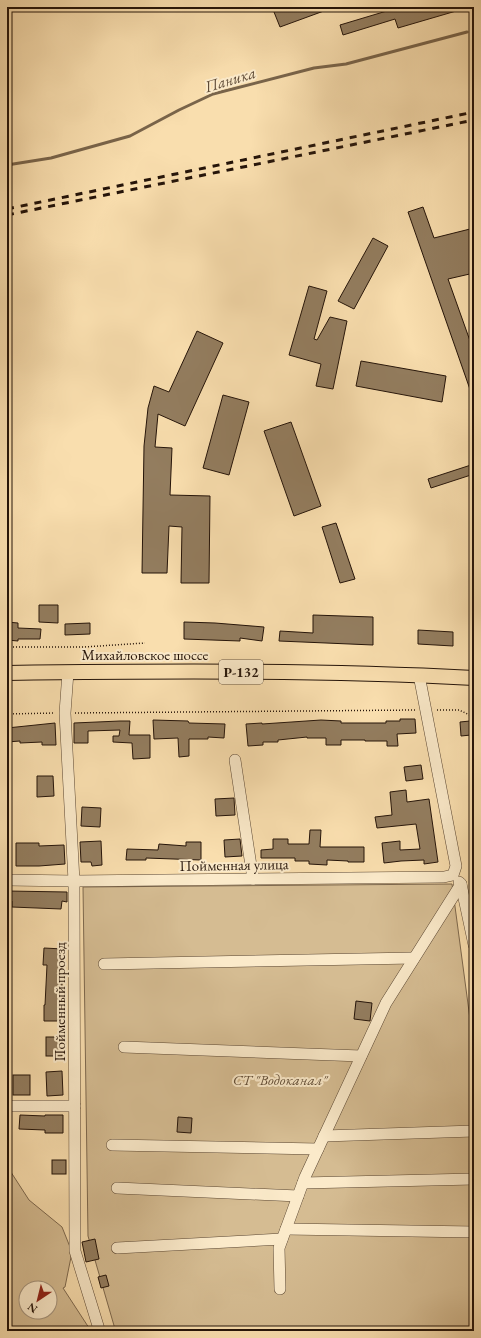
<svg xmlns="http://www.w3.org/2000/svg" width="481" height="1338" viewBox="0 0 481 1338" font-family="'EB Garamond',serif">
  <style>
    .green { fill: #d5bc92; stroke: #7d684e; fill-rule: evenodd }
    .lines { fill: none; stroke-linecap: round; stroke-linejoin: round }
    .stream { stroke: #79644a; stroke-width: 3 }
    .building { fill: #937d5f; stroke: #251409 }
    .minor-casing { stroke: #5a4632; stroke-width: 12 }
    .major-casing { stroke: #251409; stroke-width: 16 }
    .path { stroke: #251409; stroke-width: 1.5; stroke-dasharray: 1 2; stroke-linecap: butt }
    .minor { stroke: #fbeaca; stroke-width: 11 }
    .major { stroke: #f9deae; stroke-width: 14 }
    .rail { stroke: #251409; stroke-width: 3; stroke-dasharray: 7 7; stroke-linecap: butt }
    .labels { text-anchor: middle; stroke-width: 4; stroke-linejoin: round; paint-order: stroke }
    .shield { fill: #fbeaca; stroke: #655443; stroke-width: 1 }
    .shield-label { font-size: 14px; font-weight: bold; fill: #251409 }
    .street-label { font-size: 15px; fill: #251409; stroke: #fbeaca }
    .park-label { font-size: 15px; font-style: italic; fill: #634f39; stroke: #fbeaca }
    .water-label { font-size: 16px; font-style: italic; fill: #5d4935; stroke: #fbeaca }
  </style>
  <rect width="100%" height="100%" fill="#f9deae"/>
  <filter id="stains"><feTurbulence type="fractalNoise" baseFrequency=".005" numOctaves="4"/><feColorMatrix values="0 0 0 0 .2 0 0 0 0 .09 0 0 0 0 .02 0 0 0 .5 -.17"/></filter>
  <radialGradient id="worn" r=".72"><stop offset=".6" stop-color="#630" stop-opacity="0"/><stop offset="1" stop-color="#630" stop-opacity=".3"/></radialGradient>
  <g class="green">
    <polygon points="452,884 472,1034 474,1034 474,1331 112,1331 115,1329 88,1236 83,887"/>
    <path d="M7 1166 29 1200 62 1227 72 1252 65 1287 63 1288 91 1331H7ZM26 1288H50V1312H26Z"/>
  </g>
  <g class="lines">
    <polyline class="stream" points="7,165 51,158 130,136 179,110 213,94 314,68 346,64 467,32"/>
  </g>
  <g class="building">
    <polygon points="272,7 332,7 332,8 280,27"/>
    <polygon points="400,7 463,7 463,9 398,28 395,19 343,35 340,25"/>
    <polygon points="423,207 434,238 474,228 474,273 448,279 474,352 474,398 473,398 408,212"/>
    <polygon points="373,238 388,246 354,309 338,301"/>
    <polygon points="309,286 327,291 314,339 317,340 330,317 347,321 333,389 316,386 321,364 289,355"/>
    <polygon points="197,331 223,343 185,426 158,414 155,447 172,448 170,495 210,496 209,583 181,583 182,527 169,526 167,573 142,573 144,446 148,408 154,386 169,392"/>
    <polygon points="361,361 446,376 442,402 356,386"/>
    <polygon points="223,395 249,402 229,475 203,468"/>
    <polygon points="291,422 321,506 294,516 264,431"/>
    <polygon points="474,464 474,474 431,488 428,479"/>
    <polygon points="336,523 355,579 340,583 322,527"/>
    <polygon points="39,605 58,605 58,623 39,622"/>
    <polygon points="313,615 373,617 373,645 279,641 280,631 313,633"/>
    <polygon points="7,622 18,623 18,628 41,629 40,639 18,639 18,641 7,640"/>
    <polygon points="184,622 215,623 264,627 262,641 240,638 240,641 184,639"/>
    <polygon points="90,623 90,634 65,635 65,624"/>
    <polygon points="418,630 453,632 453,646 418,644"/>
    <polygon points="400,719 415,719 416,733 397,734 398,746 387,746 387,741 365,741 365,740 341,740 341,745 326,745 326,738 307,738 307,737 278,740 278,742 263,742 263,745 248,746 246,724 262,723 262,724 321,720 341,721 341,723 386,723 386,721 400,721"/>
    <polygon points="153,720 188,721 189,723 225,724 224,738 208,737 208,739 189,739 189,756 179,757 178,738 154,739"/>
    <polygon points="120,721 130,721 129,735 150,735 150,758 133,759 132,743 113,742 113,736 119,736 120,730 88,731 88,743 74,743 74,723"/>
    <polygon points="470,721 471,735 461,736 460,722"/>
    <polygon points="55,723 56,745 42,745 42,742 20,743 20,741 7,742 7,728"/>
    <polygon points="421,765 423,779 406,781 404,767"/>
    <polygon points="37,776 53,776 54,796 37,797"/>
    <polygon points="406,790 407,802 429,799 438,862 424,864 424,860 401,861 384,863 382,843 400,841 400,850 420,849 416,824 377,828 375,817 392,815 390,792"/>
    <polygon points="234,798 235,815 216,816 215,799"/>
    <polygon points="82,807 101,808 100,827 81,826"/>
    <polygon points="310,830 321,830 320,847 364,847 364,862 348,862 348,861 327,860 327,865 309,864 309,861 295,861 295,858 261,858 261,850 273,849 273,839 288,839 288,844 309,844"/>
    <polygon points="240,839 242,856 225,857 224,840"/>
    <polygon points="101,841 102,865 92,866 91,862 81,862 80,842"/>
    <polygon points="186,842 201,842 201,860 146,858 146,860 126,860 127,849 158,850 159,844 186,846"/>
    <polygon points="16,843 39,843 39,846 64,845 65,864 39,866 16,866"/>
    <polygon points="7,891 67,892 67,902 62,901 61,909 12,907 12,901 7,901"/>
    <polygon points="44,948 63,949 61,1021 44,1021 44,1005 45,1005 47,965 43,965"/>
    <polygon points="356,1001 372,1003 370,1021 354,1019"/>
    <rect x="46" y="1037" width="16" height="19"/>
    <polygon points="62,1071 63,1095 47,1096 46,1072"/>
    <rect x="13" y="1075" width="17" height="20"/>
    <polygon points="20,1115 45,1116 45,1115 63,1115 63,1133 45,1133 45,1130 19,1129"/>
    <polygon points="178,1117 192,1118 191,1133 177,1132"/>
    <rect x="52" y="1160" width="14" height="14"/>
    <polygon points="95,1239 99,1259 86,1262 82,1242"/>
    <polygon points="106,1275 109,1286 101,1288 98,1277"/>
  </g>
  <g class="lines">
    <g class="minor-casing">
      <g id="minor">
        <polyline points="68,672 65,713 74,881 75,1251 99,1329"/>
        <polyline points="235,760 253,879"/>
        <polyline points="7,880 74,881 444,877 453,875 456,866 419,675"/>
        <polyline points="459,882 461,884 474,945"/>
        <polyline points="104,964 414,958"/>
        <polyline points="124,1047 361,1056"/>
        <polyline points="7,1106 75,1106"/>
        <polyline points="324,1136 474,1131"/>
        <polyline points="112,1145 318,1149"/>
        <polyline points="303,1183 474,1179"/>
        <polyline points="117,1188 298,1196"/>
        <polyline points="286,1229 474,1232"/>
        <polyline points="117,1248 282,1239"/>
        <polyline points="280,1289 279,1248 305,1177 386,1003 461,884"/>
      </g>
    </g>
    <g class="major-casing">
      <path id="major" d="M7 673C163 671 319 670 474 678"/>
    </g>
    <g class="path">
      <polyline points="7,647 84,647 145,643"/>
      <polyline points="437,710 459,710 474,717"/>
      <polyline points="75,713 415,710"/>
      <polyline points="7,714 55,713"/>
      <polyline points="7,1327 13,1331"/>
    </g>
    <use href="#minor" class="minor"/>
    <use href="#major" class="major"/>
    <g class="rail">
      <polyline points="7,209 474,112"/>
      <polyline points="7,215 474,120"/>
    </g>
  </g>
  <g class="labels">
    <rect class="shield" x="219" y="660" width="44" height="24" rx="3"/>
    <g class="shield-label">
      <text x="241" y="677">Р-132</text>
    </g>
    <g class="street-label">
      <text x="145" y="660">Михайловское шоссе</text>
      <text transform="translate(234 865) rotate(-1)" y="5">Пойменная улица</text>
      <text transform="translate(60 1002) rotate(-90)" y="5">Пойменный проезд</text>
    </g>
    <g class="park-label">
      <text x="280" y="1085">СТ "Водоканал"</text>
    </g>
    <g class="water-label">
      <text transform="translate(230 79) rotate(-17)" y="6">Паника</text>
    </g>
  </g>
  <rect width="481" height="1338" fill="none" stroke="#f9deae" stroke-width="24"/>
  <rect x="8" y="8" width="465" height="1322" fill="none" stroke="#251409" stroke-width="2"/>
  <rect x="12" y="12" width="457" height="1314" fill="none" stroke="#251409"/>
  <g transform="translate(38 1300) rotate(215)"><circle r="19" fill="#fbeaca" stroke="#a5947d"/>
  <path d="M0-3L7 15L0 10L-7 15Z" fill="#8f2418"/>
  <text y="-6" font-size="11" font-weight="bold" text-anchor="middle" fill="#251409">N</text>
  </g>
  <rect width="100%" height="100%" filter="url(#stains)"/>
  <rect width="100%" height="100%" fill="url(#worn)"/>
</svg>
